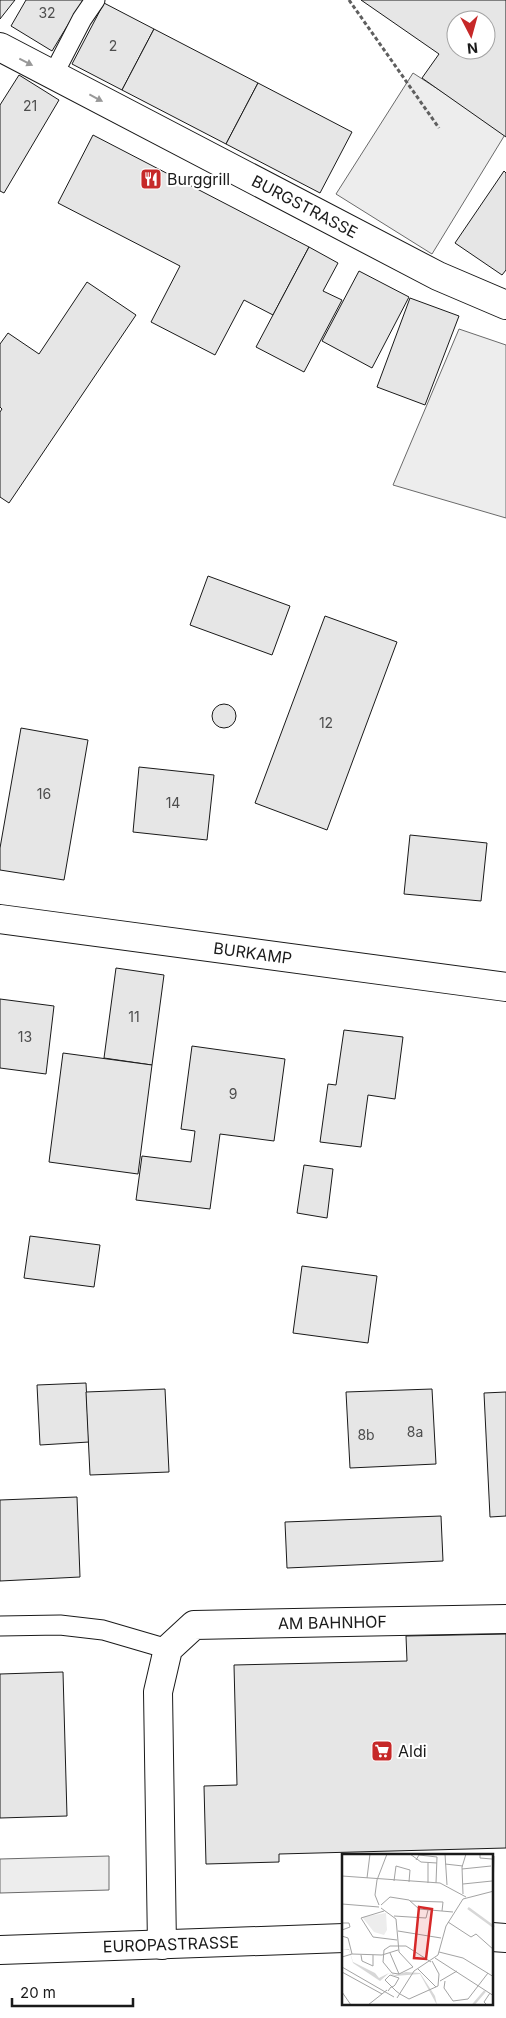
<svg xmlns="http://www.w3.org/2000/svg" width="506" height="2018" viewBox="0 0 506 2018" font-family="Inter,sans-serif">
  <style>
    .built { fill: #ededed; stroke: #6a6a6a }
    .building { fill: #e6e6e6; stroke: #1a1a1a; fill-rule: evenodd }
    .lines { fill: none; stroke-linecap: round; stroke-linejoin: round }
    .service-casing { stroke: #1a1a1a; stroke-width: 21 }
    .minor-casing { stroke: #1a1a1a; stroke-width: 30 }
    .path { stroke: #5f5f5f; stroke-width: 3; stroke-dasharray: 4 2.5; stroke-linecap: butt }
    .service { stroke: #fff; stroke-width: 19 }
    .minor { stroke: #fff; stroke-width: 28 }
    .oneway { fill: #989898 }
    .labels { text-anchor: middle; stroke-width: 4; stroke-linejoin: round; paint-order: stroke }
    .number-label { font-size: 14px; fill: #4d4d4d }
    .poi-label { font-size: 16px; fill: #1a1a1a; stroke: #fff; text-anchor: start }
    .street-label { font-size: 16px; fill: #1a1a1a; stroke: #fff }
    .inset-river { fill: none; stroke: #d7d7d7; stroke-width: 2.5 }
    .inset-road { fill: none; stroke: #a3a3a3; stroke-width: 1 }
    .view { fill: #d62828; fill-opacity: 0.15; stroke: #d62828; stroke-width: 2.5 }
    .inset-edge { fill: none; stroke: #1a1a1a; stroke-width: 2.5 }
  </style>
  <rect width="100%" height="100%" fill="#fff"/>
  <g class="built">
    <polygon points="413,73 506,133 432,254 336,194"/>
    <polygon points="459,329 506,345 506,518 393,485"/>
    <polygon points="109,1856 109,1890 0,1893 0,1859"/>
  </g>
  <g class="building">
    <polygon points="0,0 15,0 0,19"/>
    <polygon points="26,0 83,0 52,51 11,26"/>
    <path d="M361 0H506V137L422 78 439 54ZM456 20H486V50H456Z"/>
    <polygon points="104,3 154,29 122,90 72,64"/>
    <polygon points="154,29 258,83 226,144 122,90"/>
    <polygon points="19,75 59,100 4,193 0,191 0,105"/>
    <polygon points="258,83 352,132 320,193 226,144"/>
    <polygon points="93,135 309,247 273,315 244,300 215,355 151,322 180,266 58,203"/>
    <polygon points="504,171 506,173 506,270 502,275 455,243"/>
    <polygon points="309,247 338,263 323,291 342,300 304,372 256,347"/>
    <polygon points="359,271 409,297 372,368 322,341"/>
    <polygon points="87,282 136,315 9,503 0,497 0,412 2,409 0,407 0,344 8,333 39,354"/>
    <polygon points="410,298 459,316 425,405 377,387"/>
    <polygon points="208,576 290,606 272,655 190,625"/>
    <polygon points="325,616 397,642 327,830 255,803"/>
    <circle cx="224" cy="716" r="12"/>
    <polygon points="21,728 88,740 64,880 0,870 0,848"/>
    <polygon points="139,767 214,775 207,840 133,832"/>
    <polygon points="410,835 487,843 481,901 404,894"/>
    <polygon points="116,968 164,975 152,1065 104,1058"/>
    <polygon points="0,999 54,1006 46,1074 0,1068"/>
    <polygon points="344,1030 403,1037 395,1099 368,1095 361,1147 320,1142 328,1084 336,1085"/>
    <polygon points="192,1046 285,1059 274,1141 220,1134 210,1209 136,1200 142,1156 191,1162 195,1131 181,1129"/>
    <polygon points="63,1053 152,1065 138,1174 49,1162"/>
    <polygon points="304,1165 333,1169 327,1218 297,1213"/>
    <polygon points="30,1236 100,1245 94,1287 24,1278"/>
    <polygon points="302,1266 377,1276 368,1343 293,1333"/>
    <polygon points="86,1383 89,1442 40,1445 37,1385"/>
    <polygon points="165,1389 169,1472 90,1475 86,1392"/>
    <polygon points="432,1389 436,1464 350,1468 346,1392"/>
    <polygon points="506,1392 506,1516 490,1517 484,1393"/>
    <polygon points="77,1497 80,1577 0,1581 0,1500"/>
    <polygon points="441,1516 443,1561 287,1568 285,1522"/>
    <polygon points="506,1634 506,1848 279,1854 279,1862 206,1864 204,1786 237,1785 234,1665 407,1661 406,1636"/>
    <polygon points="63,1672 67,1816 0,1818 0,1674"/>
  </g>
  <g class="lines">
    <g class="service-casing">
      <g id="service">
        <polyline points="53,75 82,19 95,0"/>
        <polyline points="0,1626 60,1625 103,1630 168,1649"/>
      </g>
    </g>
    <g class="minor-casing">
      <g id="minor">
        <path id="s1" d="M0 47 438 276 506 305"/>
        <path id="s2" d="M0 919 506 987"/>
        <polyline points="492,1937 506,1938"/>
        <path id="s3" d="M162 1945 158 1692 168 1649 194 1625 506 1619"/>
        <path id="s4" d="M0 1950 344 1938"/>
      </g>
    </g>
    <polyline class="path" points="349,0 439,128"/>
    <use href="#service" class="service"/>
    <use href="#minor" class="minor"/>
  </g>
  <defs><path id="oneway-solid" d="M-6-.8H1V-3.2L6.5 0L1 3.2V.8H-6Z" transform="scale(1.25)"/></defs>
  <g class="oneway">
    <use href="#oneway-solid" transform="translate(26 62) rotate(27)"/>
    <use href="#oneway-solid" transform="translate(96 98) rotate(28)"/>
  </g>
  <defs>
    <g id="restaurant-square" transform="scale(1.125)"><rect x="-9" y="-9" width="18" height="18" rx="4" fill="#c62828" stroke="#fff"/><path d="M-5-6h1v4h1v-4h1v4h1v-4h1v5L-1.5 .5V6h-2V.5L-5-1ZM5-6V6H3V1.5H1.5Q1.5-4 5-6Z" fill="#fff"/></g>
    <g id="supermarket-square" transform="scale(1.125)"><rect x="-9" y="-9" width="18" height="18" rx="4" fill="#c62828" stroke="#fff"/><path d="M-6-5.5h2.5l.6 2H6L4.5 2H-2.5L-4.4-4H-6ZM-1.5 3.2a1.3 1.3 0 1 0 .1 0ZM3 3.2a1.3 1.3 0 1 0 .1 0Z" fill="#fff"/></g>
  </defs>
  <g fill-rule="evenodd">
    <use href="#restaurant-square" x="151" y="179"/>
    <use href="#supermarket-square" x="382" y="1751"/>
  </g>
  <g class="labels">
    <g class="number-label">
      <text x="47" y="18">32</text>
      <text x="113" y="51">2</text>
      <text x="30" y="111">21</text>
      <text x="326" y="728">12</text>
      <text x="44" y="799">16</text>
      <text x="173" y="808">14</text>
      <text x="134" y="1022">11</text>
      <text x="25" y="1042">13</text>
      <text x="233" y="1099">9</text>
      <text x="415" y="1437">8a</text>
      <text x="366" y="1440">8b</text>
    </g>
    <g class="poi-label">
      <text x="167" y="185">Burggrill</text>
      <text x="398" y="1757">Aldi</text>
    </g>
    <g class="street-label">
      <text dy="6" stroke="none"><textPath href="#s1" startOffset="344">BURGSTRASSE</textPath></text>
      <text dy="6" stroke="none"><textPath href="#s2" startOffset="255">BURKAMP</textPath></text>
      <text dy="6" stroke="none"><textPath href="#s3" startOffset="471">AM BAHNHOF</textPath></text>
      <text dy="6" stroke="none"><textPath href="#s4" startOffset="171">EUROPASTRASSE</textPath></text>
    </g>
  </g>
  <g transform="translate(342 1854)">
    <rect width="151" height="151" fill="#fff"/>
    <path d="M44 59 45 76 42 81 32 78 20 63Z" fill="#ededed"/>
    <path d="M0 95H7L11 108 33 119 37 124 47 119 53 121 64 118 78 119 93 142 95 151 78 120 53 122 47 119 38 127 11 109 7 96Z" fill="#d7d7d7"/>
    <path class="inset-river" d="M126 54 152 73M131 151 143 137"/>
    <path class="inset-road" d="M68 0 79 8 95 9M103 0 105 31M138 0V4L150 5M74 6 77 1 95 3 94 29M103 10 121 12M120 15 149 12M0 22 98 29 124 43M25 24 28 0M52 27 54 12 68 16 67 28M86 29V9M121 30 150 27M151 37 152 2M121 40 120 13 124 0M68 47 101 48 100 57M0 50 37 53M37 51 33 41 35 26 45 0M39 51 48 43 67 46 77 55 111 58M39 54 54 65 57 98 71 113M42 57 19 64 31 83 55 86M52 62 84 64 86 56M106 68 129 83 134 80 152 96M0 69H7L8 73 0 76M56 77 99 84M0 82 6 84 10 100M97 98 121 104 152 123M48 99 57 120M19 101 20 107 31 112V101M0 103 10 100 40 101 56 96M93 104 152 142M0 113 52 143M71 113 57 120 50 119 41 108 42 96 48 92H64L89 108M76 115 94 133M0 118 40 140M98 127 115 117M103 127 102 134 111 147 126 145M46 137 49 133H50L52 132 53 131 57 124 48 121 43 126 54 137 58 140 67 145 96 132 97 120 90 107M0 138 9 151M55 144 72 117 96 101 104 72 121 45 152 37M126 145 146 119M26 151 45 136M145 151 142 148 148 139"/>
    <path class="view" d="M77 53 90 55 84 105 72 104Z"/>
    <rect width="151" height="151" class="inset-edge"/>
  </g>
  <g transform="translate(471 35) rotate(174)"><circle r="24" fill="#ffffff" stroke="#a3a3a3"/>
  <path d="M0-4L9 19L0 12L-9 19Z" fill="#c62828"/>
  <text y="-8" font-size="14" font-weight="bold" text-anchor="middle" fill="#1a1a1a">N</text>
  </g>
  <path d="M12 1998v8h121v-8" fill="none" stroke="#1a1a1a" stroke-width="2.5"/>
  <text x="20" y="1998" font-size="15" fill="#1a1a1a" stroke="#ffffff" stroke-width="4" paint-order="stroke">20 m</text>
</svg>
